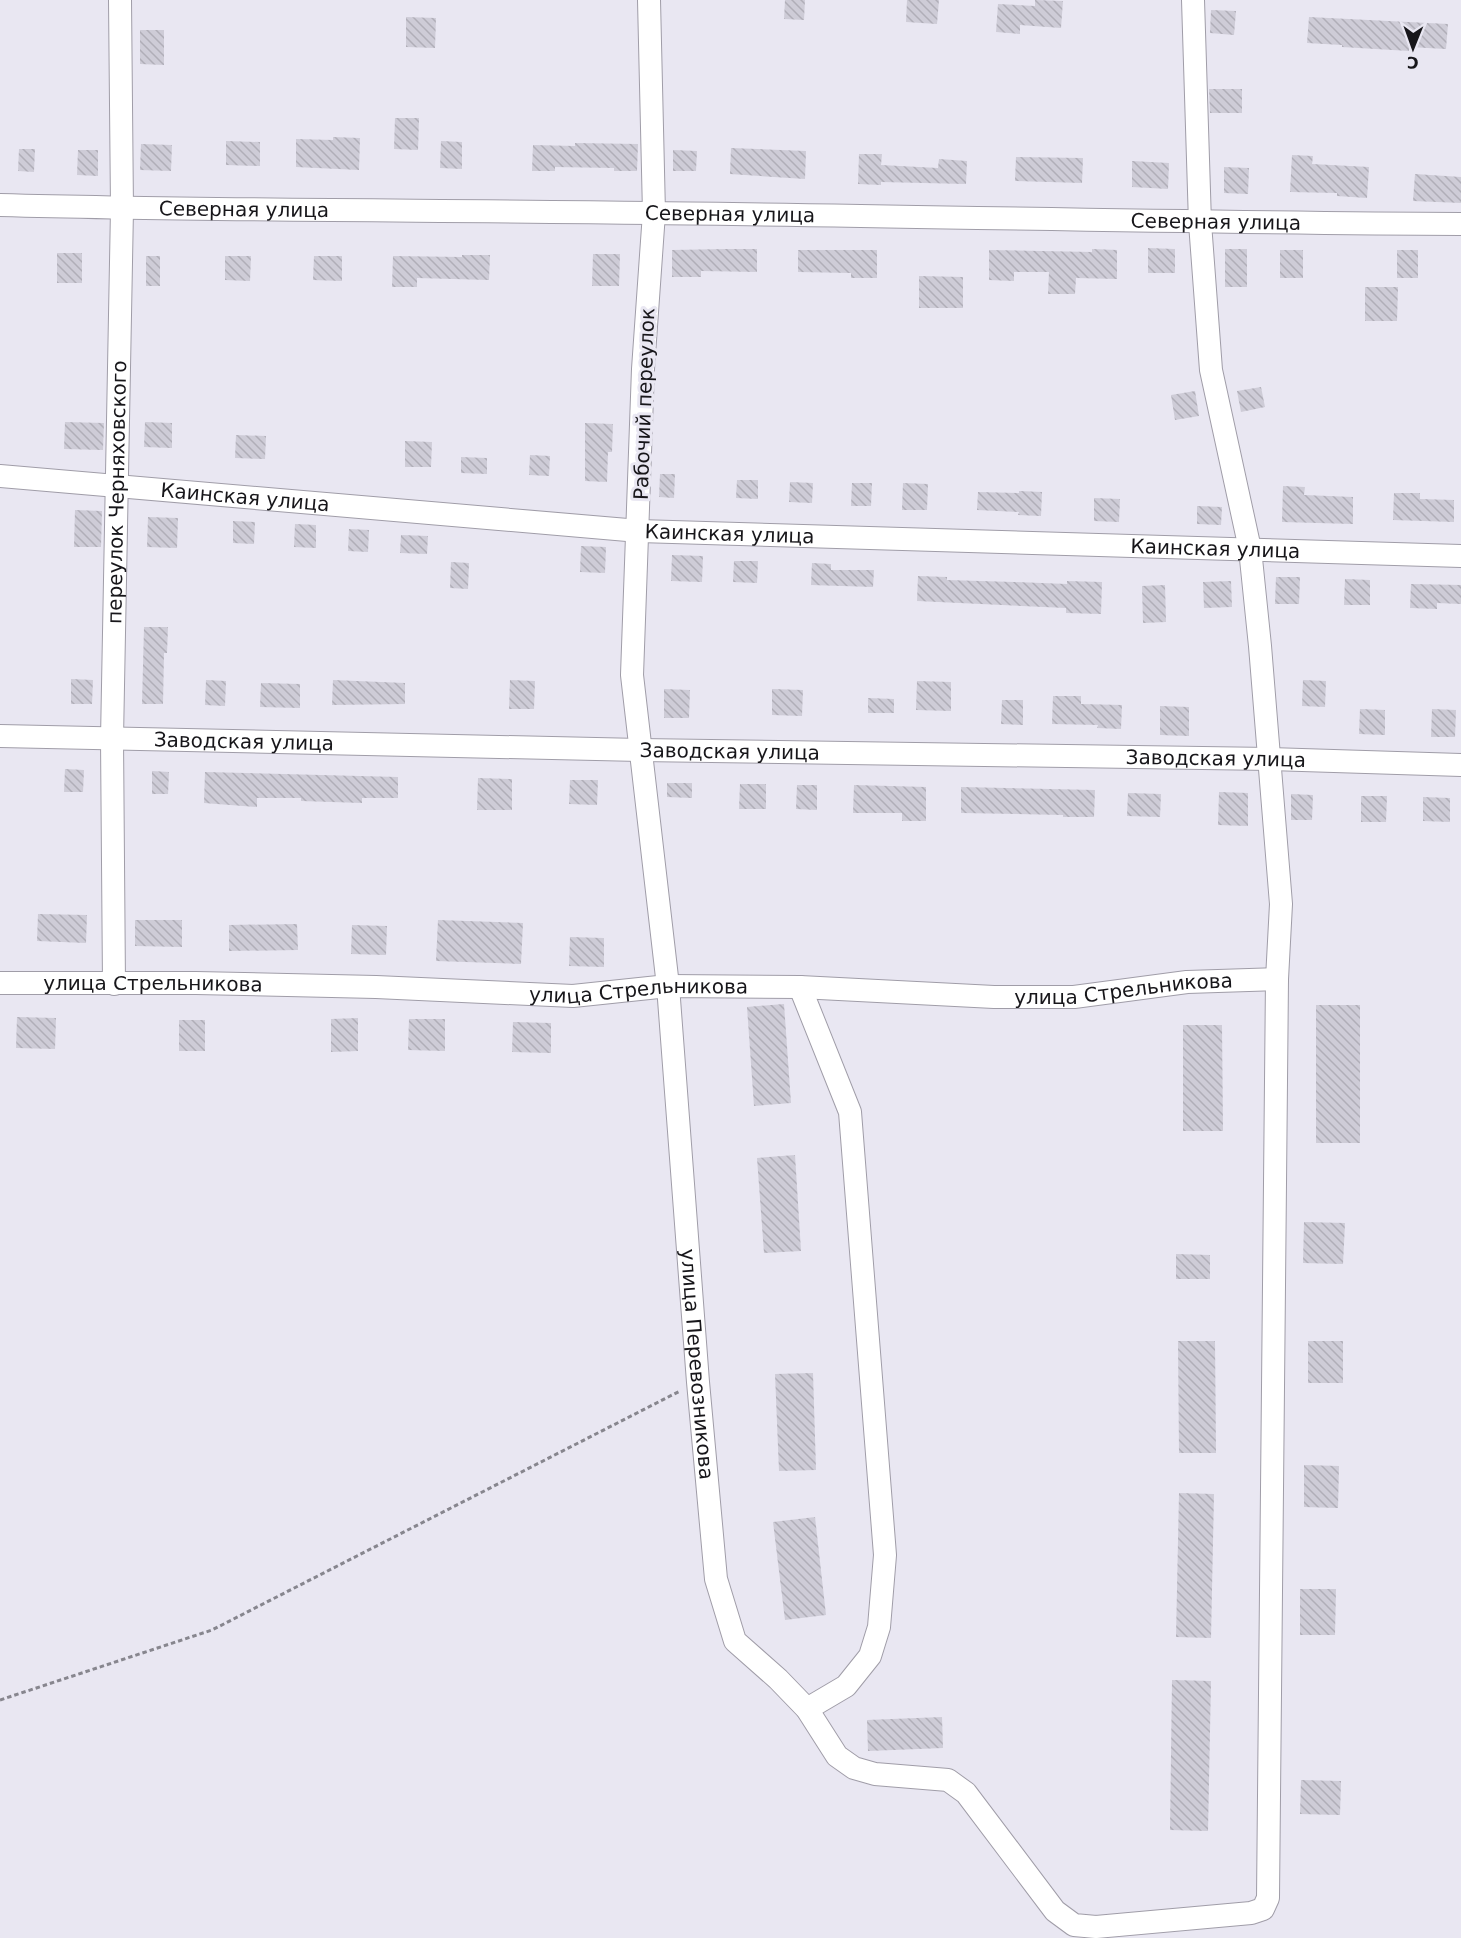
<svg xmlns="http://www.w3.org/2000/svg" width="1461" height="1938" viewBox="0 0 1461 1938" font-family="'DejaVu Sans',sans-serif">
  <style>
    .building { fill: url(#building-back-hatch) }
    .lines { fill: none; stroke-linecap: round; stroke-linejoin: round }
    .street-casing { stroke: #a09da8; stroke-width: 24 }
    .path { stroke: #87868e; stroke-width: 3; stroke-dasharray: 4.5 3; stroke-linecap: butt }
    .street { stroke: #fff; stroke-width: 22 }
    .labels { text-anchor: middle; stroke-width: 6; stroke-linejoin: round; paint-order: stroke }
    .street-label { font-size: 20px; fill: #17161a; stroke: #e9e7f2 }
  </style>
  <defs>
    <pattern id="building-back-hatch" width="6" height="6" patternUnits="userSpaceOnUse" patternTransform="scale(1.5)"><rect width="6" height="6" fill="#ceccd7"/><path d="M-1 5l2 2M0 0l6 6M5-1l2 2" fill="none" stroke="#b0aeb8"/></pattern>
  </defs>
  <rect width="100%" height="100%" fill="#e9e7f2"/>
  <g class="building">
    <polygon points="785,0 805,0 804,20 784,19"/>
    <polygon points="907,0 939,0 937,24 906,22"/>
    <polygon points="1035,0 1063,1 1061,28 1020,25 1020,34 996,32 998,4 1035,6"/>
    <polygon points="1211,10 1236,11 1234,35 1210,33"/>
    <polygon points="406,17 436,18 435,48 406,47"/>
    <polygon points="1309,17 1448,24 1446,49 1409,47 1409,51 1342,47 1342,45 1307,43"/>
    <polygon points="140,30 164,30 164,65 140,64"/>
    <polygon points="1209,89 1242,89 1242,113 1210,113"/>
    <polygon points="395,118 419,118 418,150 394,149"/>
    <polygon points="333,137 360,138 359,170 296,167 296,139 333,140"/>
    <polygon points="226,141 260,142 260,166 226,165"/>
    <polygon points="441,141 462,142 462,169 440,168"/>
    <polygon points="575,143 638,144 637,171 614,171 614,168 555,167 555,171 532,171 533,145 575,146"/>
    <polygon points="141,144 172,145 171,171 140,170"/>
    <polygon points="731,148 806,151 805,179 730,174"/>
    <polygon points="19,149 35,149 34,172 18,171"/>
    <polygon points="78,150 98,150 98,176 77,175"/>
    <polygon points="673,150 697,151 696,171 673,171"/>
    <polygon points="859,154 882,154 881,165 938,168 939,159 967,161 966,184 881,182 881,185 858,184"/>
    <polygon points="1292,155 1313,156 1312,164 1369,167 1367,198 1337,196 1337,193 1290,192"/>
    <polygon points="1016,157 1083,158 1082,183 1015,181"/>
    <polygon points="1132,161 1169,163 1168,189 1132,187"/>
    <polygon points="1224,167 1249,168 1248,194 1224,193"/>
    <polygon points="1415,174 1461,177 1461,203 1413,201"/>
    <polygon points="1148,248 1175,249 1175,273 1148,273"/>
    <polygon points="726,249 757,249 757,272 701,271 701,277 672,277 672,250"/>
    <polygon points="1092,249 1117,250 1117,279 1076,278 1075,294 1048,294 1049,272 1014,272 1014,281 989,280 989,250 1092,252"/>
    <rect x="1225" y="249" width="22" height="38"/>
    <polygon points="798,250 877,250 877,278 851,278 851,273 798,272"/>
    <rect x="1280" y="250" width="23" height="28"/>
    <rect x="1397" y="250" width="21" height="28"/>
    <rect x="57" y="253" width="25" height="30"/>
    <polygon points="593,254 620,254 619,286 592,286"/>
    <polygon points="462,255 490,255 489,280 417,278 417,287 392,287 393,256 462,257"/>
    <rect x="146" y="256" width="14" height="30"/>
    <polygon points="225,256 251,256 250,281 225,280"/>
    <polygon points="314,256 342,256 342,281 313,280"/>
    <polygon points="919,276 963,277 963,308 919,308"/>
    <polygon points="1365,287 1398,287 1397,321 1365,321"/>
    <polygon points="1261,387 1265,407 1241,412 1237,391"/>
    <polygon points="1195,391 1199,416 1175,420 1171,395"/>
    <polygon points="65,422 104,423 103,450 64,449"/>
    <polygon points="145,422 172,423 172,448 144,447"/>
    <polygon points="585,423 613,424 612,452 608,452 607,482 585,481"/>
    <polygon points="236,435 266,436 265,459 235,458"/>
    <polygon points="405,441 432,442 431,467 405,467"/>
    <polygon points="530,455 550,456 549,476 529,475"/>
    <polygon points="461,457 487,458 487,474 461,473"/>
    <polygon points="660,474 675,474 674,498 659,497"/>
    <polygon points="737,480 758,480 758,499 736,498"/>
    <polygon points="790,482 813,483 812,503 789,502"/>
    <polygon points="852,483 872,483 871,506 851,506"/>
    <polygon points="903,483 928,484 927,510 902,510"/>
    <polygon points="1283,486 1305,487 1304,495 1353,497 1353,524 1282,522"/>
    <polygon points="1019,491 1042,492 1041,516 1018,515 1019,512 977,510 978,492 1019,493"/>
    <polygon points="1394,493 1420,493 1420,499 1454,500 1454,522 1393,520"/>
    <polygon points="1094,498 1120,499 1119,522 1094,521"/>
    <polygon points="1197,506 1222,507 1221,525 1197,524"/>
    <polygon points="75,510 102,511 101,547 74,547"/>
    <polygon points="148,517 178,518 177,548 147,547"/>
    <polygon points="233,521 255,522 254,544 233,543"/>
    <polygon points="295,524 316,525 316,548 294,547"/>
    <polygon points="349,529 369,530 368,552 348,551"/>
    <polygon points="401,535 428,536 427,554 400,553"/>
    <polygon points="581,546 606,547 605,573 580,572"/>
    <polygon points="672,555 703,556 702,582 671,581"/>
    <polygon points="734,561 758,561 757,583 733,582"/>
    <polygon points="451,562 469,563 468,589 450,588"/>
    <polygon points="812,563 831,564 831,570 874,570 873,587 811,585"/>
    <polygon points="918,576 947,577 947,580 1014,582 1067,584 1067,581 1102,582 1101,614 1066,613 1066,608 917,601"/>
    <polygon points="1276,577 1300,577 1299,604 1275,604"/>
    <polygon points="1345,579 1370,580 1370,605 1344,605"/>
    <polygon points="1231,581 1232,607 1204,608 1203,582"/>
    <polygon points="1411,584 1461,585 1461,604 1437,603 1437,609 1410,608"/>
    <polygon points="1165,585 1166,622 1143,623 1142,586"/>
    <polygon points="144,627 168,627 167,653 164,653 163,704 142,704"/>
    <polygon points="71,679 93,680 92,704 71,704"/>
    <polygon points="206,680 226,681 225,706 205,705"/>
    <polygon points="333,680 405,683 405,704 332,705"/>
    <polygon points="510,680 535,681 534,709 509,709"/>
    <polygon points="1303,680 1326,681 1325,707 1302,706"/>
    <polygon points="917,681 951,682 951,711 916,710"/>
    <polygon points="261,683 300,684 300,708 260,707"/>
    <polygon points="664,689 690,690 689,718 664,718"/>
    <polygon points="772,689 803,690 802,716 772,715"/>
    <polygon points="1053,696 1081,696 1081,704 1122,705 1121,729 1097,728 1098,725 1052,724"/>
    <polygon points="868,698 894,699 894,713 868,713"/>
    <polygon points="1002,700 1023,700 1023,725 1001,724"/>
    <polygon points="1160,706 1189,707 1189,736 1160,735"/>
    <polygon points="1360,709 1385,710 1385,735 1359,734"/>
    <polygon points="1432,709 1456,710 1455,737 1431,737"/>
    <polygon points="65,769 84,770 83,792 64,792"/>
    <polygon points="152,771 169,772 168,794 152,794"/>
    <polygon points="205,772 398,777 398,798 362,798 362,803 301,801 301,798 257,798 257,807 204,803"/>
    <polygon points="478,778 512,779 512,810 477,810"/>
    <polygon points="570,780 598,780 597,805 569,804"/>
    <polygon points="667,783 692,783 692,798 667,797"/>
    <polygon points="740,784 766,784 766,809 739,809"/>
    <polygon points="797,785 817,785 817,810 796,809"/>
    <polygon points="854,785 926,787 926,821 902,821 902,813 853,813"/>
    <polygon points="961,787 1095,790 1094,817 1063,817 1063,815 961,813"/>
    <polygon points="1219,792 1248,793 1248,826 1218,825"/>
    <polygon points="1128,793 1161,794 1160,817 1127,816"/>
    <polygon points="1291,794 1313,795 1312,820 1291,820"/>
    <polygon points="1361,796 1387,796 1386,822 1361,822"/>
    <polygon points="1423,797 1450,798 1450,822 1423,821"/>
    <polygon points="38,914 87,915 86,943 37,941"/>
    <polygon points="135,920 182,920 182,947 135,946"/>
    <polygon points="438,920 523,923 521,964 436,961"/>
    <polygon points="297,924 298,950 229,951 229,925"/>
    <polygon points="352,925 387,926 386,955 351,954"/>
    <polygon points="570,937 604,938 604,967 569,966"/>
    <polygon points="784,1004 791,1103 754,1106 747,1007"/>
    <rect x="1316" y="1005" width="44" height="138"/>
    <polygon points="17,1017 56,1018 55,1049 16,1048"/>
    <polygon points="358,1018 358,1051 331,1052 331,1019"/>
    <polygon points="409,1019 445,1019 445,1051 408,1050"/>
    <rect x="179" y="1020" width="26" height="31"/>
    <polygon points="513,1022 551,1023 551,1053 512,1052"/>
    <polygon points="1183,1025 1222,1025 1223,1131 1183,1131"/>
    <polygon points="795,1155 801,1251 764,1253 757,1158"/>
    <polygon points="1304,1222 1345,1223 1343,1264 1303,1263"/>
    <polygon points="1176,1254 1210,1255 1210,1279 1176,1279"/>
    <polygon points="1178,1341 1215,1341 1216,1453 1179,1453"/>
    <rect x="1308" y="1341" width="35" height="42"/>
    <polygon points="813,1373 816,1470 779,1471 775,1374"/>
    <polygon points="1304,1465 1339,1466 1338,1508 1304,1507"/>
    <polygon points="1179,1493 1214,1494 1211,1638 1176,1637"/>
    <polygon points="815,1517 826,1615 785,1620 773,1522"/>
    <polygon points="1300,1589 1336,1589 1335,1635 1300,1635"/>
    <polygon points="1172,1680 1211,1681 1208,1831 1170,1830"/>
    <polygon points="942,1717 943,1748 868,1751 867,1720"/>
    <polygon points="1301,1780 1341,1781 1340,1815 1300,1814"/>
  </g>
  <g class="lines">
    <g class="street-casing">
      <g id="street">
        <path id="s1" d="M649 0 654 213 643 369 632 675 668 986 698 1382 716 1579 735 1641 778 1679 807 1709 837 1756 854 1768 875 1774 948 1780 966 1793 1055 1911 1074 1925 1096 1927 1251 1913 1263 1909 1268 1898 1277 979 1281 904 1260 646 1250 549 1211 370 1200 223 1193 0"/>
        <path id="s2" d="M0 205C218 211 436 210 653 213 923 216 1192 223 1461 224"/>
        <path id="s3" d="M0 476 639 531 1461 556"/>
        <path id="s4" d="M0 736 640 750 1270 759 1461 765"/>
        <path id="s5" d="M0 983H196L376 987 573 996 668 986 800 987 994 997H1074L1187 982 1277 979"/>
        <path id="s6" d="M114 984 112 739 122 209 120 0"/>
        <polyline points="800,987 850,1112 885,1555 879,1627 870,1656 846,1686 807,1709"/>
      </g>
    </g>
    <polyline class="path" points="0,1700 212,1630 680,1391"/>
    <use href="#street" class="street"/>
  </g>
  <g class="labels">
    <g class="street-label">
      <text dy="7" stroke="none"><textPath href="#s2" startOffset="244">Северная улица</textPath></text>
      <text dy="7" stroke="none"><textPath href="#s2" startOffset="730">Северная улица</textPath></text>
      <text dy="7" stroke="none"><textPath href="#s2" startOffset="1216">Северная улица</textPath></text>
      <text transform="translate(644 404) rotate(-88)" y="7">Рабочий переулок</text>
      <text dy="7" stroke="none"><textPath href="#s6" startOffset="492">переулок Черняховского</textPath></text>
      <text dy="7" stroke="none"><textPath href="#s3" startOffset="246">Каинская улица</textPath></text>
      <text dy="7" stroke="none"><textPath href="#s3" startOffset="732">Каинская улица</textPath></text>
      <text dy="7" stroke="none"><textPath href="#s3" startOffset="1218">Каинская улица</textPath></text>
      <text dy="7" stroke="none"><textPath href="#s4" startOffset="244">Заводская улица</textPath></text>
      <text dy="7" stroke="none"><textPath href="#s4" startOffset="730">Заводская улица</textPath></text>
      <text dy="7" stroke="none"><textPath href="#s4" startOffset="1216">Заводская улица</textPath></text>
      <text dy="7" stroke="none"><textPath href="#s5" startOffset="153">улица Стрельникова</textPath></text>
      <text dy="7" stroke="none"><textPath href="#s5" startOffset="1125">улица Стрельникова</textPath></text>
      <text dy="7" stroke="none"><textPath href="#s5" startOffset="639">улица Стрельникова</textPath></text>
      <text dy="7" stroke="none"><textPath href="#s1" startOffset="1368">улица Перевозникова</textPath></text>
    </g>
  </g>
  <g transform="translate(1413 48) rotate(181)" stroke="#e9e7f2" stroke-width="4.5" paint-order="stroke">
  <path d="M0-4.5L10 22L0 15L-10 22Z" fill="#17161a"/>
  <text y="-9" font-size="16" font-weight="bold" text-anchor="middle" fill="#17161a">С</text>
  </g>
</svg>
